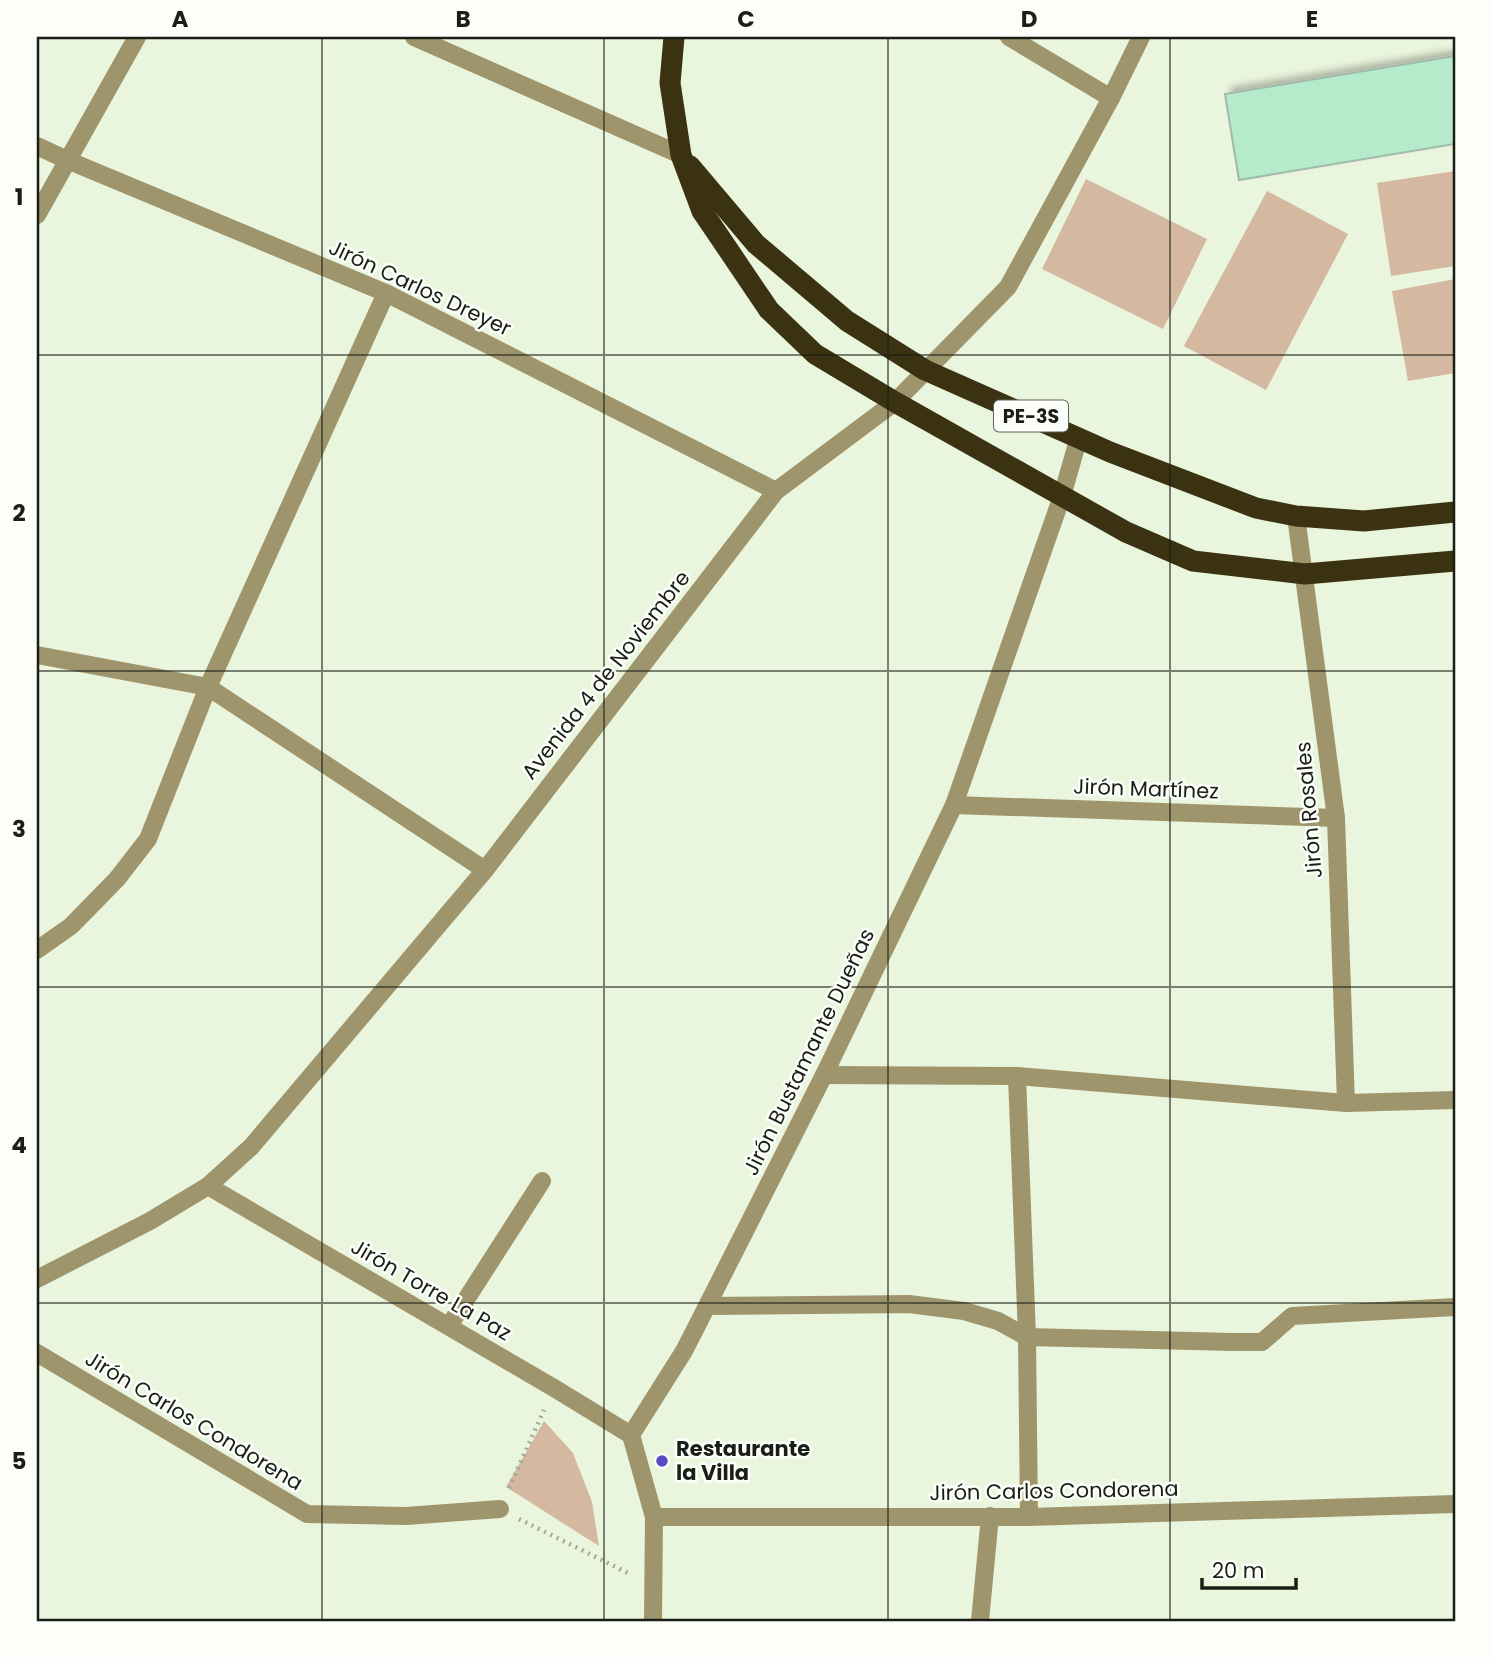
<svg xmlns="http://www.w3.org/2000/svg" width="1492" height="1658" viewBox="0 0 1492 1658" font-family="Poppins,sans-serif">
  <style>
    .green { fill: #d4b89f }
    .building { fill: #b5ebcb; stroke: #a1b9aa; stroke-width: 2; filter: url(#shadow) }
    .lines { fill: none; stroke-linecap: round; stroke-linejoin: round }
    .path { stroke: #a1a997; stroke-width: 4.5; stroke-dasharray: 2 5; stroke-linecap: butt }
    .minor { stroke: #9f956c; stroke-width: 18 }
    .highway { stroke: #3a3210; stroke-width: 21 }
    .grid { fill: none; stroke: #1a1e16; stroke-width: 2; stroke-opacity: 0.55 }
    .poi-dot { fill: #5c4ac2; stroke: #fcfef9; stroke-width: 2.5 }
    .labels { text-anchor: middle; stroke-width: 5; stroke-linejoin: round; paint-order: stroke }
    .shield { fill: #fcfef9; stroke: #5e615a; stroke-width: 2 }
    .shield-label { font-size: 19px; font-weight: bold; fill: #1a1e16 }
    .street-label { font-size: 21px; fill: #1a1e16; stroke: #fcfef9 }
    .poi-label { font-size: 21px; font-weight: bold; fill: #1a1e16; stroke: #fcfef9; text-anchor: start }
    .neatline { fill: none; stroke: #1a1e16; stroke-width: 2.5 }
    .grid-label { font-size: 23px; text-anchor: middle; font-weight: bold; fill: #1a1e16 }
  </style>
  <defs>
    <filter id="shadow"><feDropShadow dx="6" dy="-6" stdDeviation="3.5" flood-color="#0004"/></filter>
  </defs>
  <rect width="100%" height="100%" fill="#eaf5dd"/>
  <g class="green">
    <polygon points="1455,171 1455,266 1391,276 1377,183"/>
    <polygon points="1086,179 1207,239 1163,329 1042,269"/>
    <polygon points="1267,191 1348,234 1266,390 1184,346"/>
    <polygon points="1455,279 1455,373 1408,381 1392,291"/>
    <polygon points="544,1421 573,1453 592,1502 599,1546 506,1487"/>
  </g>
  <polygon class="building" points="1455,56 1455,144 1239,180 1225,94"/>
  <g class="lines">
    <g class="path">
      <polyline points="509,1488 544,1410"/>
      <polyline points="519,1519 630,1574"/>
    </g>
    <g class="minor">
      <polyline points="414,37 681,155"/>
      <polyline points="1009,37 1111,98"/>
      <polyline points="37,146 67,160 386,293 776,491"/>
      <polyline points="37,215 137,37"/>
      <polyline points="1296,516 1336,818 1346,1103"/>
      <polyline points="37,655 208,687 485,870"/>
      <polyline points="954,805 1336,818"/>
      <polyline points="37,950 71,926 117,879 148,839 208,687 386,293"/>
      <polyline points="824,1075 1017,1076 1346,1103 1455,1100"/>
      <polyline points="1017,1076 1027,1337 1029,1517"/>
      <polyline points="208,1186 554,1388 631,1435"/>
      <polyline points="37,1279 150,1221 208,1186 251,1147 485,870 776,491 895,402 1008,287 1111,98 1141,37"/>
      <polyline points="707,1306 909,1304 964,1311 998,1321 1027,1337 1233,1342 1262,1342 1292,1316 1455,1307"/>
      <polyline points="449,1326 542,1181"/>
      <polyline points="37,1353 307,1514 406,1516 500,1509"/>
      <polyline points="654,1517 1029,1517 1455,1504"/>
      <polyline points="653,1621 654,1517 631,1435 684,1351 707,1306 824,1075 954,805 1062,496 1079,437"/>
      <polyline points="980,1621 990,1516"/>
    </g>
    <g class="highway">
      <polyline points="674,37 670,83 681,155 702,211 769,310 815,354 895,402 1126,532 1193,561 1305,574 1455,561"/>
      <polyline points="690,166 756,244 847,321 925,370 1110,452 1256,508 1296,516 1364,521 1455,512"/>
    </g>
  </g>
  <path class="grid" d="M322 37V1621M604 37V1621M888 37V1621M1170 37V1621M37 355H1455M37 671H1455M37 987H1455M37 1303H1455"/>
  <circle class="poi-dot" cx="662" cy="1461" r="7"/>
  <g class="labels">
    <rect class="shield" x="994" y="400.5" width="74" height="31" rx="5"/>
    <g class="shield-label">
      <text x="1031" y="423">PE-3S</text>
    </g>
    <g class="street-label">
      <text transform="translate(420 288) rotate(25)" y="7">Jirón Carlos Dreyer</text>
      <text transform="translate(606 675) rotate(-52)" y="7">Avenida 4 de Noviembre</text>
      <text transform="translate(1146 789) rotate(2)" y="7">Jirón Martínez</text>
      <text transform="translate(1309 810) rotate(-95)" y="7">Jirón Rosales</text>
      <text transform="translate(809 1052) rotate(-64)" y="7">Jirón Bustamante Dueñas</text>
      <text transform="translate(431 1290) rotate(30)" y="7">Jirón Torre La Paz</text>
      <text transform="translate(194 1421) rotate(31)" y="7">Jirón Carlos Condorena</text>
      <text transform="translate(1054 1491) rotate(-1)" y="7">Jirón Carlos Condorena</text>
    </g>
    <g class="poi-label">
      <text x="676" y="1456">Restaurante<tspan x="676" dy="24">la Villa</tspan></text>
    </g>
  </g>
  <rect width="1492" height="1658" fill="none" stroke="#fcfef9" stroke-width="77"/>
  <path d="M1202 1578v10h94v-10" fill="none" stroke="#1a1e16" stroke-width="3.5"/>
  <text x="1212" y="1578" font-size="21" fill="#1a1e16" stroke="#fcfef9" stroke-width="5" paint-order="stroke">20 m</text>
  <rect x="38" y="38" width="1416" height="1582" class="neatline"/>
  <g class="grid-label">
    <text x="180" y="27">A</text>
    <text x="463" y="27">B</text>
    <text x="746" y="27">C</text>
    <text x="1029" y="27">D</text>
    <text x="1312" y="27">E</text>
    <text x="19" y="205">1</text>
    <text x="19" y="521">2</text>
    <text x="19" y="837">3</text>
    <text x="19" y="1153">4</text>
    <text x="19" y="1469">5</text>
  </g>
</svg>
